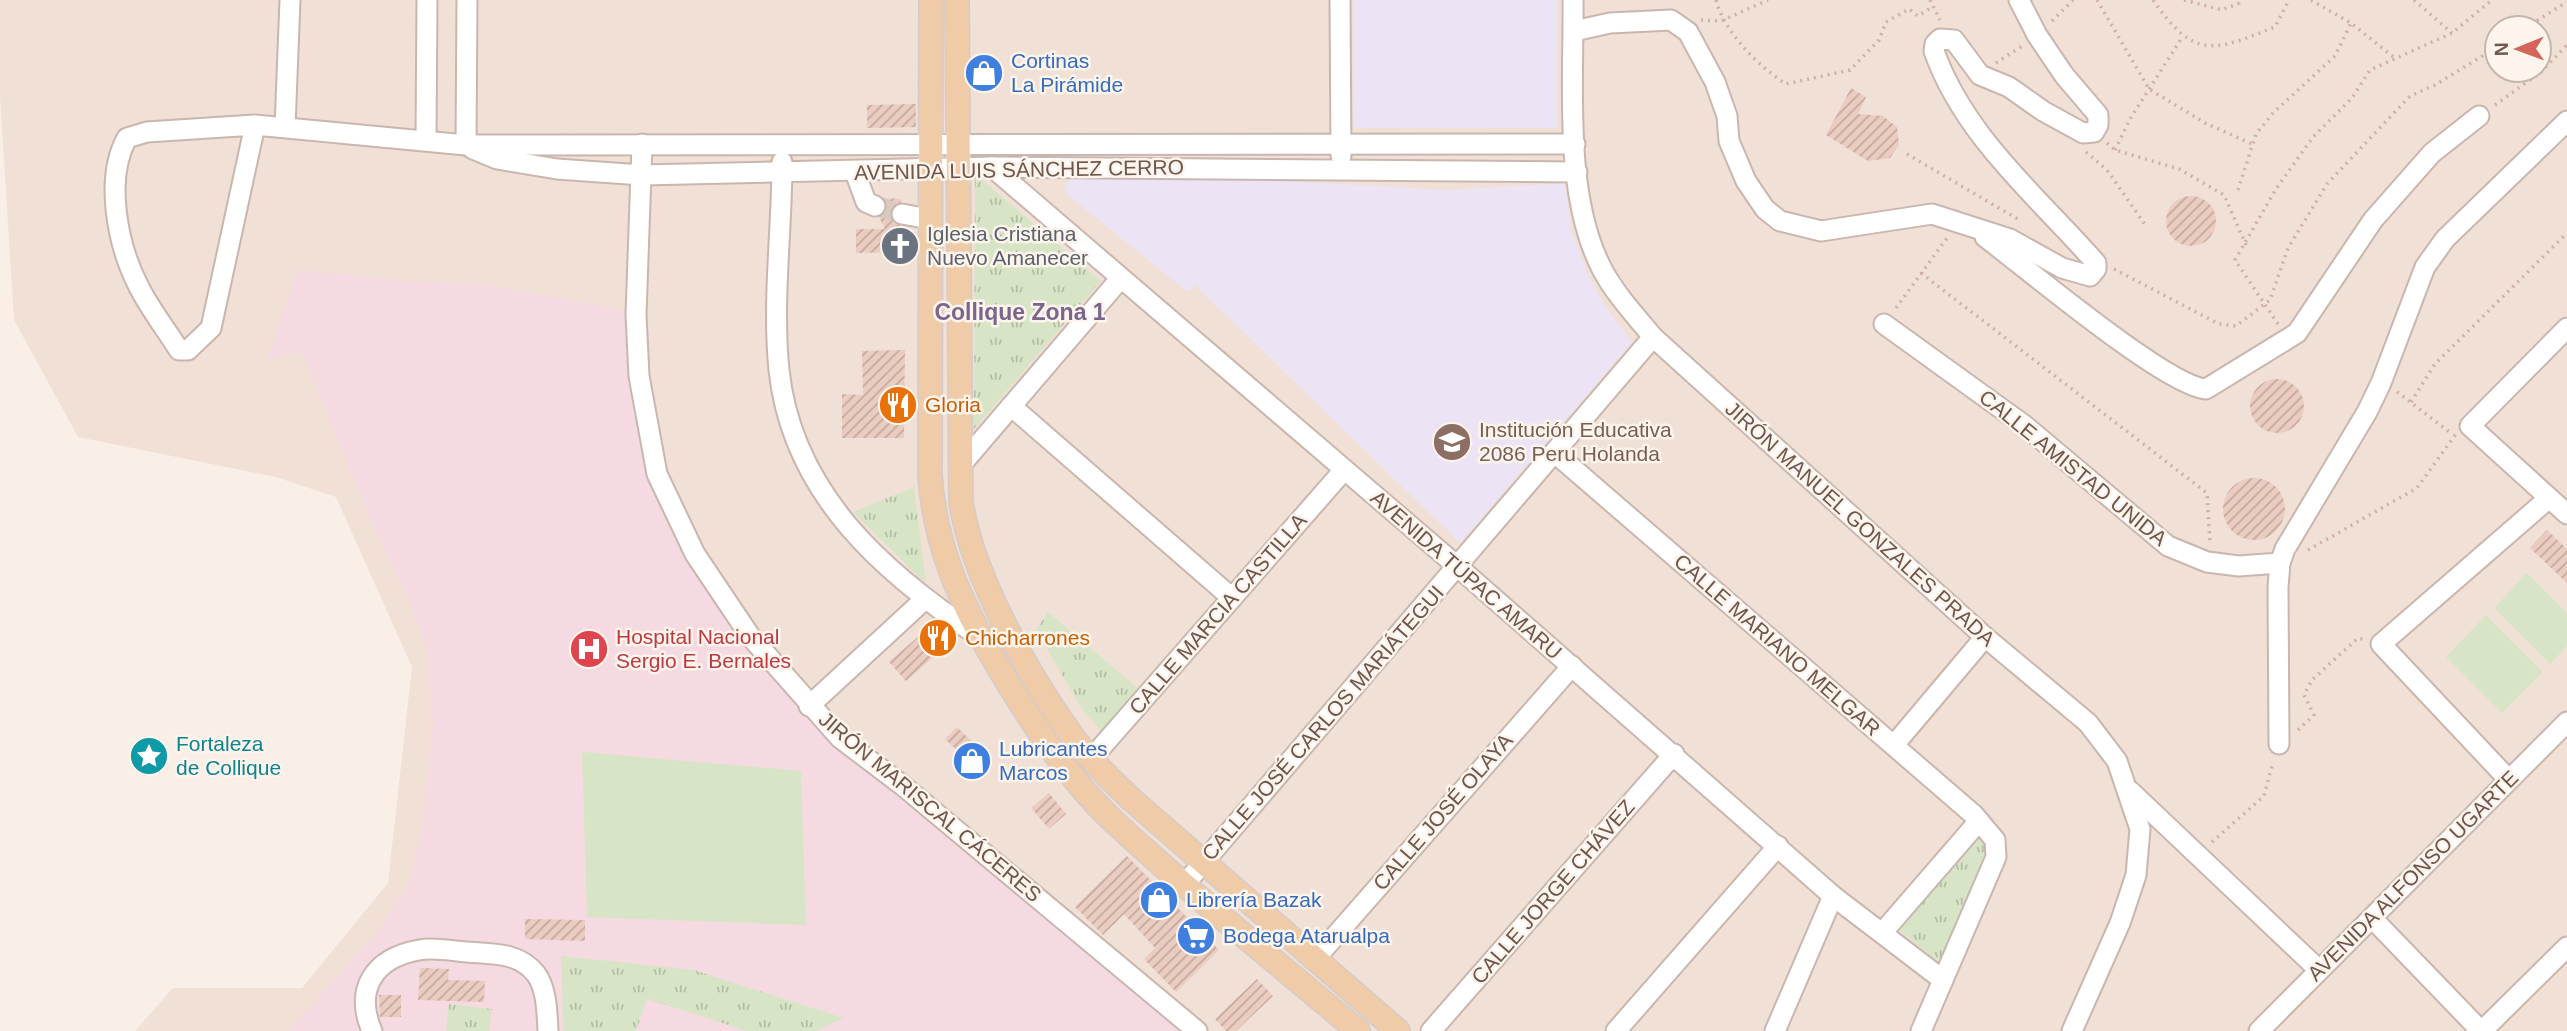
<svg xmlns="http://www.w3.org/2000/svg" width="2567" height="1031" viewBox="0 0 2567 1031" font-family="Helvetica,sans-serif">
  <style>
    .residential { fill: #f0e0d5; fill-rule: evenodd }
    .education { fill: #ece3f5 }
    .medical { fill: #f6dae1 }
    .grass { fill: url(#grass-tufts) }
    .pitch { fill: #d7e5c6 }
    .building { fill: url(#building-hatch) }
    .lines { fill: none; stroke-linecap: round; stroke-linejoin: round }
    .minor-tunnel { stroke: #d6c9c0; stroke-width: 19; stroke-dasharray: 19 10; stroke-linecap: butt }
    .minor-casing { stroke: #c9b6ae; stroke-width: 23 }
    .major-casing { stroke: #d4ccca; stroke-width: 26 }
    .path { stroke: #d0b0a5; stroke-width: 3.5; stroke-dasharray: 2 5; stroke-linecap: butt }
    .minor { stroke: #fff; stroke-width: 19 }
    .major { stroke: #f0cba7; stroke-width: 23 }
    .labels { text-anchor: middle; stroke-width: 5; stroke-linejoin: round; paint-order: stroke }
    .shop-label { font-size: 21px; fill: #366cbe; stroke: #fdf4ec; text-anchor: start }
    .street-label { font-size: 21px; fill: #6f564e; stroke: #fdf4ec }
    .worship-label { font-size: 21px; fill: #5b616d; stroke: #fdf4ec; text-anchor: start }
    .food-label { font-size: 21px; fill: #c56008; stroke: #fdf4ec; text-anchor: start }
    .education-label { font-size: 21px; fill: #785e54; stroke: #fdf4ec; text-anchor: start }
    .health-label { font-size: 21px; fill: #be3a42; stroke: #fdf4ec; text-anchor: start }
    .culture-label { font-size: 21px; fill: #0d838f; stroke: #fdf4ec; text-anchor: start }
    .neighbourhood-label { font-size: 23px; font-weight: bold; fill: #7a668c; stroke: #fdf4ec }
  </style>
  <defs>
    <pattern id="grass-tufts" width="24" height="20" patternUnits="userSpaceOnUse" patternTransform="scale(1.75)"><rect width="24" height="20" fill="#d7e5c6"/><path d="M3 7l-1-3M5 7V3M7 7l1-3M15 17l-1-3M17 17v-4M19 17l1-3" fill="none" stroke="#b3bca3"/></pattern>
    <pattern id="building-hatch" width="6" height="6" patternUnits="userSpaceOnUse" patternTransform="scale(1.75)"><rect width="6" height="6" fill="#ebccc1"/><path d="M-1 1l2-2M0 6l6-6M5 7l2-2" fill="none" stroke="#c3a89f"/></pattern>
  </defs>
  <rect width="100%" height="100%" fill="#f9efe6"/>
  <path class="residential" d="M0 0H2567V1031H135L173 988H302L388 883 412 667 336 497 276 477 78 437 14 320 0 96ZM2497 28H2539V70H2497Z"/>
  <g class="education">
    <rect x="1354" y="0" width="203" height="128"/>
    <polygon points="1072,176 1287,181 1446,190 1565,183 1571,229 1586,269 1603,303 1632,342 1460,543 1195,285 1188,292 1069,196 1064,186"/>
  </g>
  <polygon class="medical" points="297,270 405,281 487,285 626,311 635,415 648,477 666,522 703,582 747,643 1183,1031 288,1031 378,931 410,882 423,821 433,726 428,654 411,606 383,548 301,352 268,360"/>
  <g class="grass">
    <polygon points="975,174 1101,281 974,429"/>
    <polygon points="914,487 926,584 853,512"/>
    <polygon points="1048,612 1140,690 1103,733 1082,709 1036,630"/>
    <polygon points="1979,828 1991,847 1944,957 1936,960 1897,928"/>
    <polygon points="561,956 694,970 844,1018 816,1031 747,1031 647,999 636,1031 563,1031"/>
    <polygon points="449,1004 492,1009 489,1031 446,1031"/>
  </g>
  <g class="pitch">
    <polygon points="2527,573 2567,613 2567,646 2550,664 2494,608"/>
    <polygon points="2486,615 2543,672 2502,713 2446,657"/>
    <polygon points="582,752 801,771 806,925 587,917"/>
  </g>
  <g class="building">
    <polygon points="1851,88 1866,97 1858,114 1883,116 1897,127 1899,145 1890,158 1868,161 1826,135"/>
    <polygon points="916,104 916,127 867,128 867,105"/>
    <circle cx="2191" cy="221" r="25"/>
    <polygon points="884,198 900,199 901,202 892,207 890,217 895,224 906,227 907,252 856,253 856,229 885,229 879,217 886,210"/>
    <polygon points="905,350 904,438 842,438 842,394 863,395 862,351"/>
    <circle cx="2277" cy="406" r="27"/>
    <circle cx="2254" cy="509" r="31"/>
    <polygon points="2547,530 2567,549 2567,583 2530,548"/>
    <polygon points="934,623 950,642 906,681 889,662"/>
    <polygon points="957,727 990,759 970,779 954,763 962,755 945,739"/>
    <polygon points="1049,793 1066,814 1049,829 1031,808"/>
    <polygon points="1127,856 1219,950 1176,992 1144,959 1155,948 1124,914 1103,935 1075,907"/>
    <polygon points="525,919 585,920 585,941 525,939"/>
    <polygon points="420,968 449,969 448,980 485,981 484,1002 418,1000"/>
    <polygon points="1257,979 1273,996 1236,1031 1226,1031 1215,1019"/>
    <polygon points="379,995 401,995 401,1017 380,1017"/>
  </g>
  <g class="lines">
    <polyline class="minor-tunnel" points="875,206 902,214"/>
    <g class="minor-casing">
      <g id="minor">
        <polyline points="1340,0 1341,156"/>
        <path d="M1573 0C1574 82 1563 194 1602 269 1615 294 1635 315 1653 337L1985 637 2088 723 2117 761 2140 829 2136 875 2120 923 2072 1031"/>
        <path d="M1574 31 1610 23 1671 20 1688 32 1715 82 1727 116 1729 141 1746 181 1765 209 1780 221 1821 231 1932 214 2010 239 2062 268 2090 276 2096 269V263C2037 196 1964 136 1934 51L1935 44 1940 39 1954 40 1980 75 2009 87 2043 111 2083 133 2094 132 2098 125V115L2064 75 2037 35 2019 0"/>
        <path d="M255 125 211 328 188 350H179C166 329 149 308 138 285 118 246 104 179 127 138L147 132 255 125 466 145 1575 144"/>
        <polyline points="285,127 290,0"/>
        <polyline points="426,140 427,0"/>
        <polyline points="642,144 636,315 639,376 657,474 695,554 750,636 840,738 902,785 1197,1031"/>
        <polyline points="466,145 467,0"/>
        <polyline points="473,149 497,159 557,169 642,175 992,167 1577,172"/>
        <path d="M782 162C782 231 772 301 779 370 792 493 883 573 980 637"/>
        <polyline points="992,167 1457,566 1833,896 1943,980"/>
        <polyline points="855,172 866,202 875,206"/>
        <polyline points="902,214 929,219"/>
        <path d="M1985 237C2025 267 2166 386 2206 389L2297 333 2373 220 2432 153 2479 116"/>
        <polyline points="1884,324 2024,425 2168,546 2207,562 2239,566 2280,563"/>
        <polyline points="2567,328 2470,426 2567,514"/>
        <polyline points="1011,406 1232,598"/>
        <polyline points="1555,453 1974,815 1995,840 1996,857 1921,1031"/>
        <polyline points="960,466 1120,279"/>
        <polyline points="809,706 924,600"/>
        <polyline points="2279,744 2278,587 2280,563 2285,549 2367,412 2381,383 2425,267 2445,239 2567,121"/>
        <polyline points="1894,745 1985,637"/>
        <polyline points="1091,759 1344,470"/>
        <polyline points="2509,780 2381,644 2548,499"/>
        <polyline points="2130,791 2319,970"/>
        <polyline points="1184,885 1653,337"/>
        <polyline points="2372,918 2481,1031"/>
        <polyline points="1882,933 1979,821"/>
        <polyline points="1315,959 1572,666"/>
        <path d="M372 1031C354 989 374 958 419 950 434 947 452 951 467 952 492 954 519 952 536 974 547 989 547 1013 548 1031"/>
        <polyline points="1431,1031 1674,754"/>
        <polyline points="1616,1031 1778,846"/>
        <polyline points="1775,1031 1833,896"/>
        <polyline points="2259,1031 2567,722"/>
        <polyline points="2482,1031 2567,947"/>
      </g>
    </g>
    <g class="major-casing">
      <g id="major">
        <path d="M931 0 930 475C935 547 960 601 996 663 1019 702 1044 742 1073 777 1099 811 1132 838 1164 867 1227 923 1293 976 1358 1031"/>
        <path d="M957 0 961 502C972 575 1027 673 1070 733 1088 758 1110 779 1132 800L1398 1031"/>
      </g>
    </g>
    <g class="path">
      <path d="M1716 0C1725 33 1757 65 1786 84L1850 70 1879 40 1886 22 1909 9 1918 16 1932 7"/>
      <polyline points="1930,0 1940,20"/>
      <polyline points="2097,0 2149,89 2205,123 2252,144"/>
      <path d="M2153 0C2195 60 2212 52 2275 27L2289 0"/>
      <polyline points="2184,0 2222,10 2239,3 2239,0"/>
      <polyline points="2311,0 2351,23 2396,59"/>
      <polyline points="2414,0 2452,33"/>
      <polyline points="1701,20 1721,21 1768,0"/>
      <polyline points="2052,21 2073,0"/>
      <polyline points="2525,28 2567,2"/>
      <polyline points="1996,63 2022,46"/>
      <polyline points="2495,105 2541,72 2567,45"/>
      <polyline points="2107,143 2115,150 2179,169 2224,195 2246,245"/>
      <polyline points="2115,150 2130,119 2183,36"/>
      <polyline points="2086,152 2107,170 2146,226"/>
      <polyline points="1907,154 2021,221"/>
      <polyline points="2238,190 2256,134 2273,113 2335,56 2351,23"/>
      <polyline points="2114,269 2219,324 2236,326 2270,300 2288,248 2327,184 2410,96 2435,85 2497,47"/>
      <polyline points="1921,273 2207,493 2210,543"/>
      <polyline points="1896,308 1947,238"/>
      <polyline points="2278,324 2235,260 2276,189 2313,137 2352,98 2370,70 2452,33 2492,0"/>
      <polyline points="2397,392 2452,434"/>
      <polyline points="2411,402 2435,364 2567,233"/>
      <polyline points="2308,550 2417,488 2456,434"/>
      <polyline points="2298,730 2314,715 2304,695 2312,680 2358,638 2366,640"/>
      <polyline points="2212,842 2264,796 2273,762"/>
    </g>
    <use href="#minor" class="minor"/>
    <use href="#major" class="major"/>
  </g>
  <defs>
    <g id="shop-disc" transform="scale(2.0125)"><circle r="9.5" fill="#3f7fe0" stroke="#fdf4ec"/><path d="M-5-2.5h2.3a2.7 3.5 0 0 1 5.4 0H5L5.5 6h-11ZM-1.5-2.5h3a1.5 2.3 0 0 0-3 0Z" fill="#fff"/></g>
    <g id="church-disc" transform="scale(2.0125)"><circle r="9.5" fill="#6b7280" stroke="#fdf4ec"/><path d="M-1.2-6h2.4v3.5h3.3v2.4h-3.3V6h-2.4V-.1h-3.3v-2.4h3.3Z" fill="#fff"/></g>
    <g id="restaurant-disc" transform="scale(2.0125)"><circle r="9.5" fill="#e8710a" stroke="#fdf4ec"/><path d="M-5-6h1v4h1v-4h1v4h1v-4h1v5L-1.5 .5V6h-2V.5L-5-1ZM5-6V6H3V1.5H1.5Q1.5-4 5-6Z" fill="#fff"/></g>
    <g id="school-disc" transform="scale(2.0125)"><circle r="9.5" fill="#8d6e63" stroke="#fdf4ec"/><path d="M0-5L7-2L0 1L-7-2ZM-4 1L0 2.5L4 1V4Q0 6-4 4Z" fill="#fff"/></g>
    <g id="hospital-disc" transform="scale(2.0125)"><circle r="9.5" fill="#e0444e" stroke="#fdf4ec"/><path d="M-5-5h3v3.5h4V-5h3V5h-3V1.5h-4V5h-3Z" fill="#fff"/></g>
    <g id="sight-disc" transform="scale(2.0125)"><circle r="9.5" fill="#0f9aa8" stroke="#fdf4ec"/><path d="M0-6L1.8-2.2L6-1.7L2.9 1.2L3.7 5.4L0 3.3L-3.7 5.4L-2.9 1.2L-6-1.7L-1.8-2.2Z" fill="#fff"/></g>
    <g id="supermarket-disc" transform="scale(2.0125)"><circle r="9.5" fill="#3f7fe0" stroke="#fdf4ec"/><path d="M-6-5.5h2.5l.6 2H6L4.5 2H-2.5L-4.4-4H-6ZM-1.5 3.2a1.3 1.3 0 1 0 .1 0ZM3 3.2a1.3 1.3 0 1 0 .1 0Z" fill="#fff"/></g>
  </defs>
  <g fill-rule="evenodd">
    <use href="#shop-disc" x="984" y="73"/>
    <use href="#church-disc" x="900" y="246"/>
    <use href="#restaurant-disc" x="898" y="405"/>
    <use href="#school-disc" x="1452" y="442"/>
    <use href="#restaurant-disc" x="938" y="638"/>
    <use href="#hospital-disc" x="589" y="649"/>
    <use href="#sight-disc" x="149" y="756"/>
    <use href="#shop-disc" x="972" y="761"/>
    <use href="#shop-disc" x="1159" y="900"/>
    <use href="#supermarket-disc" x="1196" y="936"/>
  </g>
  <g class="labels">
    <g class="shop-label">
      <text x="1011" y="68">Cortinas<tspan x="1011" dy="24">La Pirámide</tspan></text>
      <text x="999" y="756">Lubricantes<tspan x="999" dy="24">Marcos</tspan></text>
      <text x="1186" y="907">Librería Bazak</text>
      <text x="1223" y="943">Bodega Atarualpa</text>
    </g>
    <g class="street-label">
      <text transform="translate(1019 170) rotate(-1)" y="7">AVENIDA LUIS SÁNCHEZ CERRO</text>
      <text transform="translate(2073 468) rotate(39)" y="7">CALLE AMISTAD UNIDA</text>
      <text transform="translate(1860 524) rotate(42)" y="7">JIRÓN MANUEL GONZALES PRADA</text>
      <text transform="translate(1466 575) rotate(41)" y="7">AVENIDA TÚPAC AMARU</text>
      <text transform="translate(1218 614) rotate(-49)" y="7">CALLE MARCIA CASTILLA</text>
      <text transform="translate(1777 645) rotate(41)" y="7">CALLE MARIANO MELGAR</text>
      <text transform="translate(1323 723) rotate(-49)" y="7">CALLE JOSÉ CARLOS MARIÁTEGUI</text>
      <text transform="translate(930 807) rotate(40)" y="7">JIRÓN MARISCAL CÁCERES</text>
      <text transform="translate(1443 812) rotate(-49)" y="7">CALLE JOSÉ OLAYA</text>
      <text transform="translate(2413 876) rotate(-45)" y="7">AVENIDA ALFONSO UGARTE</text>
      <text transform="translate(1553 892) rotate(-49)" y="7">CALLE JORGE CHÁVEZ</text>
    </g>
    <g class="worship-label">
      <text x="927" y="241">Iglesia Cristiana<tspan x="927" dy="24">Nuevo Amanecer</tspan></text>
    </g>
    <g class="food-label">
      <text x="925" y="412">Gloria</text>
      <text x="965" y="645">Chicharrones</text>
    </g>
    <g class="education-label">
      <text x="1479" y="437">Institución Educativa<tspan x="1479" dy="24">2086 Peru Holanda</tspan></text>
    </g>
    <g class="health-label">
      <text x="616" y="644">Hospital Nacional<tspan x="616" dy="24">Sergio E. Bernales</tspan></text>
    </g>
    <g class="culture-label">
      <text x="176" y="751">Fortaleza<tspan x="176" dy="24">de Collique</tspan></text>
    </g>
    <g class="neighbourhood-label">
      <text x="1020" y="320">Collique Zona 1</text>
    </g>
  </g>
  <g transform="translate(2518 49) rotate(269)"><circle r="33" fill="#fdf4ec" stroke="#c4b5ad" stroke-width="2"/>
  <path d="M0-5L12 26L0 18L-12 26Z" fill="#d4655b"/>
  <text y="-10" font-size="19" font-weight="bold" text-anchor="middle" fill="#6f564e">N</text>
  </g>
</svg>
